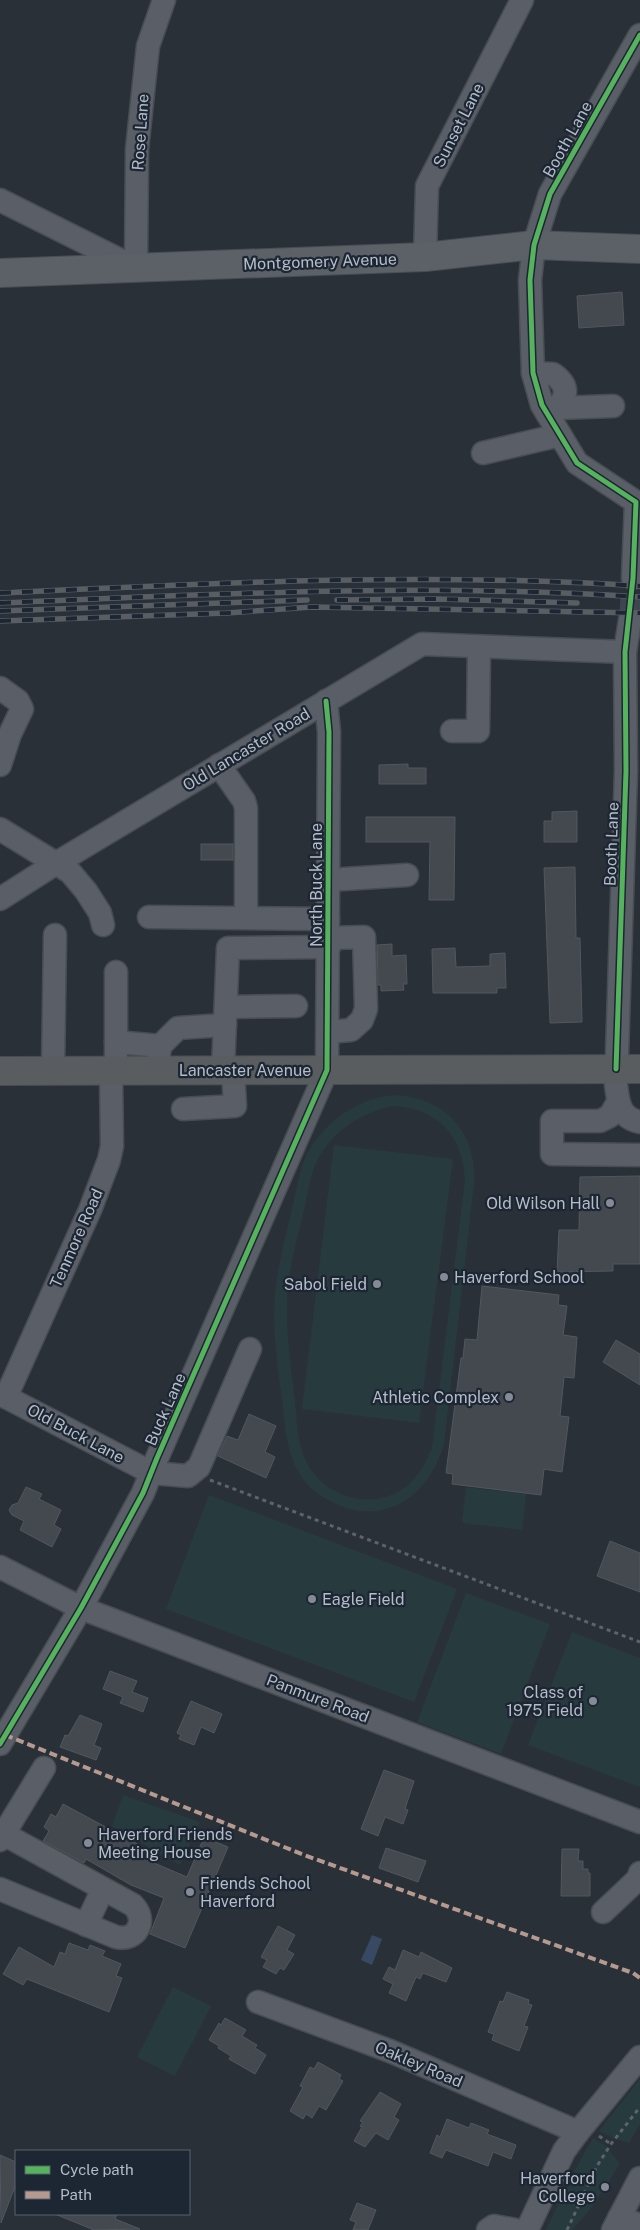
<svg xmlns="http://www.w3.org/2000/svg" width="640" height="2230" viewBox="0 0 640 2230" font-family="'Public Sans',sans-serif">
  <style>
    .green { fill: #273a3e; fill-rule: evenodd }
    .water { fill: #384963 }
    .building { fill: #444950; stroke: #52575f }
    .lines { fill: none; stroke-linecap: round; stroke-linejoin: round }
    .minor-tunnel { stroke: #3f454e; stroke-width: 22; stroke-dasharray: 22 11; stroke-linecap: butt }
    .minor-casing { stroke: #484c53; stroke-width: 25 }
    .major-casing { stroke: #484c55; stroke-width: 30 }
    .highway-casing { stroke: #474c53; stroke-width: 30 }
    .path { stroke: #5d636a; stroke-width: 3; stroke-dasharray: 4 4; stroke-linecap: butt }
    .minor { stroke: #5a5e66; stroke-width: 22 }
    .major { stroke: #5c6168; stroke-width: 28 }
    .highway { stroke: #5a5d60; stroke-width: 28 }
    .rail-casing { stroke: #595d64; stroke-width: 5.5 }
    .rail { stroke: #1d2633; stroke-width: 4; stroke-dasharray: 11; stroke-linecap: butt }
    .quiet { stroke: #b69a8f; stroke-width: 4; stroke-dasharray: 8 4; stroke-linecap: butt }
    .cycleway-casing { stroke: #1d2633; stroke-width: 8 }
    .cycleway { stroke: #56b35d; stroke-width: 5 }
    .poi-dot { fill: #848b96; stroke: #1d2633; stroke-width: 2 }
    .labels { text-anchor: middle; stroke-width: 4.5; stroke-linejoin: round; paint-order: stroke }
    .street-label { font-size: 16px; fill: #b4bcc9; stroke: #1d2633 }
    .poi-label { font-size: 16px; fill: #b4bcc9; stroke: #1d2633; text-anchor: end }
  </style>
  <rect width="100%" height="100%" fill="#2a3038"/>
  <g class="green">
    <path d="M398 1095C449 1100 477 1134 474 1185L444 1444C430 1495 384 1529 332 1502 315 1494 301 1481 294 1463 286 1445 285 1425 283 1407 278 1370 272 1332 275 1294 278 1265 285 1237 292 1209 296 1191 299 1171 307 1154 325 1121 360 1096 398 1095ZM393 1106C438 1108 463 1136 465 1180L432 1447C427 1460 421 1472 411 1482 379 1514 324 1499 306 1461 297 1443 297 1420 295 1401 290 1359 283 1315 290 1273 293 1252 299 1231 304 1210 308 1193 310 1174 318 1159 334 1130 361 1113 393 1106Z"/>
    <polygon points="334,1145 453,1159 419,1423 302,1409"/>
    <polygon points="466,1487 526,1494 522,1530 462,1523"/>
    <polygon points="209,1495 457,1589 414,1702 166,1609"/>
    <polygon points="466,1593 550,1624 501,1754 417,1722"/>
    <polygon points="572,1632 640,1658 640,1787 528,1745"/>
    <polygon points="123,1795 200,1822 180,1865 112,1826"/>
    <polygon points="173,1987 211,2006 175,2076 137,2057"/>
    <polygon points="640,2079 640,2124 629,2143 613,2138 599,2131"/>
    <polygon points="593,2138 605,2145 620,2164 592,2207 572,2230 546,2230 573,2173"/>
  </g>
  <polygon class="water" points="372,1935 382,1939 372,1965 361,1960"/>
  <g class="building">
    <polygon points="622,292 624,325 579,328 577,296"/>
    <polygon points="408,764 408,768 426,768 426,784 379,784 379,765"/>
    <polygon points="577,811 577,842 544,842 544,821 552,821 552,812"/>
    <polygon points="366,817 455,817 454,900 429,900 430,842 366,842"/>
    <rect x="201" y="844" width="32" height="16"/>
    <polygon points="575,867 576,938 580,938 582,1022 550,1023 544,868"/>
    <polygon points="392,944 392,956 406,955 407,984 403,984 404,990 381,991 381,985 378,985 377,945"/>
    <polygon points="455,948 456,967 490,966 490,954 505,953 506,988 497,988 497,993 433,993 432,949"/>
    <polygon points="640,1176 640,1264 613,1264 613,1271 557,1272 559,1230 579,1230 580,1177"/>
    <polygon points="482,1286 559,1295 558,1305 567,1306 563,1335 577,1337 574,1378 564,1377 560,1416 569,1417 562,1472 544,1469 541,1495 452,1484 453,1474 446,1473 461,1358 463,1358 465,1339 477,1340"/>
    <polygon points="616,1340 640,1354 640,1385 603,1362"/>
    <polygon points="249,1414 276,1426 265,1452 275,1457 266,1478 218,1456 227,1436 238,1440"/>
    <polygon points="26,1487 42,1494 39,1499 61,1510 54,1525 61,1529 52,1547 20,1530 24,1521 12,1515 9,1510 12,1505 18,1503"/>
    <polygon points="610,1541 640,1553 640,1592 597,1576"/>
    <polygon points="110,1671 137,1681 132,1692 148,1698 143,1712 120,1703 123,1697 103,1689"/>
    <polygon points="191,1701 222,1714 214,1733 201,1727 194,1745 179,1739 181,1735 177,1733"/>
    <polygon points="80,1715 102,1724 94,1745 101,1748 96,1760 60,1747 65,1735 68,1736"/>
    <polygon points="384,1770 414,1781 405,1809 408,1810 403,1824 385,1817 378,1836 361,1829"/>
    <polygon points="63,1804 139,1845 133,1854 187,1877 204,1837 228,1847 185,1948 150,1934 164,1898 131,1885 86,1859 84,1863 43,1841 49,1831 44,1827 51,1814 56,1817"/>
    <polygon points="386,1848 426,1861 418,1882 379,1868"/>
    <polygon points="562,1849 579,1849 578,1861 583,1861 583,1869 588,1869 588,1873 590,1873 590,1896 561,1896"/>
    <polygon points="278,1926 295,1935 287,1950 294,1954 284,1970 280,1968 276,1974 263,1967 267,1960 261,1957"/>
    <polygon points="69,1943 88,1950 90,1945 105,1951 102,1956 121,1964 116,1976 122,1978 109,2012 27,1979 23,1985 3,1974 19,1947 54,1967 60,1952 65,1954"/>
    <polygon points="403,1950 419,1957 421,1952 452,1968 446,1982 423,1973 420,1979 416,1977 406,2001 389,1993 393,1984 383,1979 389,1967 395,1970"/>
    <polygon points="507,1992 529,2000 528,2004 532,2005 524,2026 528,2027 519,2051 492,2040 494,2034 488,2032 500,2001 503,2002"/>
    <polygon points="225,2018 246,2030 242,2036 257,2045 255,2048 266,2055 255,2074 229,2059 231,2056 218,2048 219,2046 209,2040 219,2023 221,2025"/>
    <polygon points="318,2062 341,2075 339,2079 343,2081 326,2110 319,2106 312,2118 306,2114 303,2119 290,2111 303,2087 300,2086 310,2067 314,2069"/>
    <polygon points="380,2092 401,2104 394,2117 399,2120 388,2140 376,2133 365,2147 354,2141 362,2127 360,2126 363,2122 360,2121"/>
    <polygon points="447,2119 469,2128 471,2123 489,2130 487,2134 516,2145 511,2159 493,2152 488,2166 446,2150 442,2158 430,2153 437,2135 440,2137"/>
    <polygon points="0,2155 16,2162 16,2184 1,2223"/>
    <polygon points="357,2203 376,2210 368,2230 353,2230 356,2222 350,2220"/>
    <polygon points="55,2214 117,2214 115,2219 140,2229 94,2230"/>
  </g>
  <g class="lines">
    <polyline class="minor-tunnel" points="630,620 633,578"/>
    <g class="minor-casing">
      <g id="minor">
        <polyline points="0,200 136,268 137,149 148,46 164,0"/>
        <polyline points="425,257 427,186 522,0"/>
        <path d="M533 373 553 374C573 388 566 404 547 413"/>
        <polyline points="559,408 613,406"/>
        <polyline points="483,453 560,435"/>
        <polyline points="633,578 636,502 577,463 542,405 533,373 530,280 534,245 550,194 640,35"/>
        <path d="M630 620 625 652 626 771 616 1085C618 1103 620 1118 640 1122"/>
        <polyline points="0,688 18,701 22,709 10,734 0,765"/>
        <polyline points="452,731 478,731 479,647"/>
        <polyline points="219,765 244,801 246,808 246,917"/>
        <polyline points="0,829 70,872 86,891 100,913 103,925"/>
        <polyline points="329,880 407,875"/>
        <polyline points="0,899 55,864 422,644 625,652"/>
        <polyline points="149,917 328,919"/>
        <polyline points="116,972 116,1071"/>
        <polyline points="226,1007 296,1006"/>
        <polyline points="328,1032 351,1030 362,1020 366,1009 364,937 328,938"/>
        <polyline points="116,1042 160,1046"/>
        <polyline points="223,1070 228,948 329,947"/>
        <polyline points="53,1071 55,935"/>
        <polyline points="157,1071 160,1046 178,1028 225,1025"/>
        <polyline points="618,1102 610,1116 600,1121 552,1121 552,1154 640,1155"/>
        <polyline points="183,1109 235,1106 233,1070"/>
        <polyline points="0,1394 152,1473 188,1476 199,1467 250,1349"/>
        <polyline points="6,1397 90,1210 109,1160 112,1146 111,1071"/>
        <polyline points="0,1567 81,1608 640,1822"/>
        <polyline points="0,1744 81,1608 143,1493 157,1458 327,1070 329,732 326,701"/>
        <path d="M0 1832 133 1905C148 1920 137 1942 116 1937L0 1889"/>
        <polyline points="0,1840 44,1768"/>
        <polyline points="603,1912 638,1879 640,1873"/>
        <polyline points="86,1925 103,1889"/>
        <polyline points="258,2002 390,2051 578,2132"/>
        <polyline points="619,2218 640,2225"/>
        <polyline points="488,2230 494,2226 516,2230"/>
        <polyline points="527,2230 564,2151 578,2132 640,2057"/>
        <polyline points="613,2230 640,2178"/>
      </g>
    </g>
    <g class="major-casing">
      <polyline id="major" points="0,273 425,257 534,245 640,249"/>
    </g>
    <g class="highway-casing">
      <polyline id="highway" points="0,1071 640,1069"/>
    </g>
    <g class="path">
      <polyline points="210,1480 640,1642"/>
      <polyline points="599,2136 611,2144"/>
      <polyline points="567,2230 597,2166 611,2144 640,2107"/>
    </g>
    <use href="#minor" class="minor"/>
    <use href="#major" class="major"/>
    <use href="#highway" class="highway"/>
    <g class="rail-casing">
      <g id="rail">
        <path d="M0 593C213 583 427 572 640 586"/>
        <polyline points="337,600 437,599 577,603"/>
        <path d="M0 603C213 594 427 583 640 597"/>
        <polyline points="0,611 307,600"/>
        <polyline points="0,621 227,613 312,607 640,613"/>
      </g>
    </g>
    <use href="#rail" class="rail"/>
    <polyline class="quiet" points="5,1735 304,1855 633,1973 640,1978"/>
    <g class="cycleway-casing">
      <g id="cycleway">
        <polyline points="616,1069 626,771 625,652 633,578 636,502 577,463 542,405 533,373 530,280 534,245 550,194 640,35"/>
        <polyline points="0,1744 81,1608 143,1493 157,1458 327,1070 329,732 326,701"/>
      </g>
    </g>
    <use href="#cycleway" class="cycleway"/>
  </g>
  <g class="poi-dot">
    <circle cx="610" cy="1203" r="5"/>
    <circle cx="444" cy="1277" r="5"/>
    <circle cx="377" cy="1284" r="5"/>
    <circle cx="509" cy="1397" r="5"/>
    <circle cx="312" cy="1599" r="5"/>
    <circle cx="593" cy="1701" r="5"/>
    <circle cx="88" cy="1843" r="5"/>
    <circle cx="190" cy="1892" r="5"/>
    <circle cx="605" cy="2187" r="5"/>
  </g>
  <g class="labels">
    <g class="street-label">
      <text transform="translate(458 125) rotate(-63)" y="6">Sunset Lane</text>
      <text transform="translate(140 132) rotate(-86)" y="6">Rose Lane</text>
      <text transform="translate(567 139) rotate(-61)" y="6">Booth Lane</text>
      <text transform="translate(320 261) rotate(-2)" y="6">Montgomery Avenue</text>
      <text transform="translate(246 749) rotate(-31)" y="6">Old Lancaster Road</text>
      <text transform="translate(611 844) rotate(-88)" y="6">Booth Lane</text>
      <text transform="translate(316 885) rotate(-90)" y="6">North Buck Lane</text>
      <text x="245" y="1076">Lancaster Avenue</text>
      <text transform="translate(76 1238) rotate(-66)" y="6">Tenmore Road</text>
      <text transform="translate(165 1409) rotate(-66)" y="6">Buck Lane</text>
      <text transform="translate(76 1433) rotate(28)" y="6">Old Buck Lane</text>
      <text transform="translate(318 1698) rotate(21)" y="6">Panmure Road</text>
      <text transform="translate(419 2064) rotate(23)" y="6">Oakley Road</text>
    </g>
    <g class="poi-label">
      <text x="600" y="1209">Old Wilson Hall</text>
      <text x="454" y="1283" text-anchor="start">Haverford School</text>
      <text x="367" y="1290">Sabol Field</text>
      <text x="499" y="1403">Athletic Complex</text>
      <text x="322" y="1605" text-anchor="start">Eagle Field</text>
      <text x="583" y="1698">Class of<tspan x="583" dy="18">1975 Field</tspan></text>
      <text x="98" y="1840" text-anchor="start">Haverford Friends<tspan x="98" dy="18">Meeting House</tspan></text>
      <text x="200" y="1889" text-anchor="start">Friends School<tspan x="200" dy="18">Haverford</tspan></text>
      <text x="595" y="2184">Haverford<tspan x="595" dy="18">College</tspan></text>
    </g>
  </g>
  <rect x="15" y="2150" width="175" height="65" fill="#1d2633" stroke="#59626f"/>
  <rect x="25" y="2166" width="25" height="8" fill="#56b35d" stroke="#59626f"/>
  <text x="60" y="2175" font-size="15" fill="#b4bcc9">Cycle path</text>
  <rect x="25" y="2191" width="25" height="8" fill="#b69a8f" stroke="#59626f"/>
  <text x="60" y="2200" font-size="15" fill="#b4bcc9">Path</text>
</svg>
